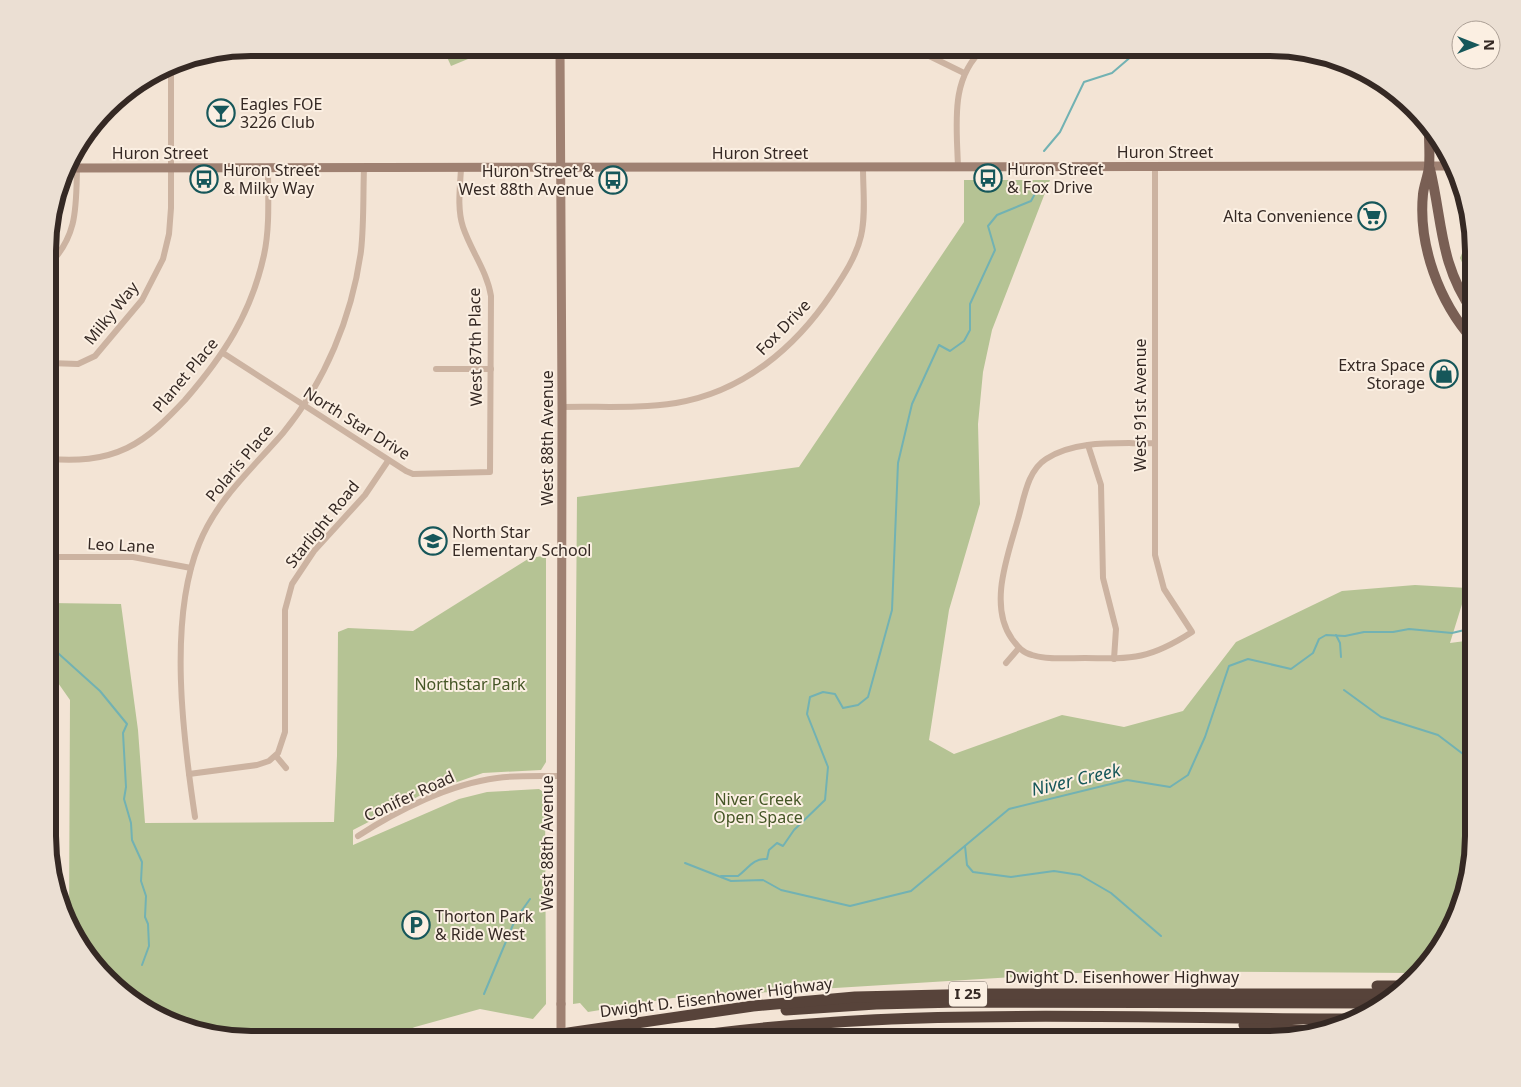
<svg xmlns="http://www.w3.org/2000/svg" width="1521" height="1087" viewBox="0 0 1521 1087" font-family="'Noto Sans',sans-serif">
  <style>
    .green { fill: #b5c394 }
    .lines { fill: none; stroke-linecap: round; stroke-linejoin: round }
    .stream { stroke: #72b2b3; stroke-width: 2 }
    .street { stroke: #ccb3a1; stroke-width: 6 }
    .secondary { stroke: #9f8172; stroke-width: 9 }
    .primary { stroke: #795f54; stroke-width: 10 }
    .highway { stroke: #57433a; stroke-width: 11 }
    .secondary-bridge { stroke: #9f8172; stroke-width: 9 }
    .labels { text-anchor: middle; stroke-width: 4; stroke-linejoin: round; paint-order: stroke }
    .shield { fill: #fbefe2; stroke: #70645d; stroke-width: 1 }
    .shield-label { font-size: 15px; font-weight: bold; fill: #352924 }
    .poi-label { font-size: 16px; fill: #352924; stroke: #fbefe2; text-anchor: start }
    .street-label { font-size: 16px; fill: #352924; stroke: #fbefe2 }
    .park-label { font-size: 16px; fill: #455626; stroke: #fbefe2 }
    .water-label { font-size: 18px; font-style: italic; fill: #16575a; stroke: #fbefe2 }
    .rim { fill: none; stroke: #352924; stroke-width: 6 }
  </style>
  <rect width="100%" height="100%" fill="#f3e4d5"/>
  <g class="green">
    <polygon points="443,48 477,48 480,54 451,66"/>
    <polygon points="964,180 1050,180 992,330 983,372 978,424 980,504 949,610 929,740 954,754 1062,715 1124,727 1183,711 1236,642 1342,591 1415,585 1467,588 1450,643 1473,640 1473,849 1458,914 1431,960 1416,973 1110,971 673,998 588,1012 580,1003 573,1004 577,497 799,467 964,222"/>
    <polygon points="1473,244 1473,286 1460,258 1463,251"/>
    <polygon points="546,555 546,762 541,770 483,773 423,794 353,830 353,845 459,799 487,792 539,789 545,793 546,1004 533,1019 480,1009 415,1027 385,1039 238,1039 185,1029 127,997 75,937 69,922 70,700 49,670 49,603 121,604 138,730 145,823 334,822 337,756 338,632 348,628 413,631 528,559"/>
  </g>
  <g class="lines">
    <g class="stream">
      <polyline points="1044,151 1060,132 1084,82 1112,73 1140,49 1148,48"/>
      <polyline points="1336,635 1340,643 1341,657"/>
      <polyline points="49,645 100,691 127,724 123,733 126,787 124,799 131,823 132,840 142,862 141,881 146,896 145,917 148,924 149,946 142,965"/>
      <polyline points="1344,690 1381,717 1438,735 1463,754 1473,772"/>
      <polyline points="1473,776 1467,828 1473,838"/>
      <polyline points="965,846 967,865 973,872 1011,877 1054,871 1080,875 1111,893 1161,936"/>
      <polyline points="685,863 731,881 763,880 781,890 850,906 911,891 1009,809 1127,780 1170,787 1188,775 1205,737 1229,666 1248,659 1291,669 1313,653 1319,639 1326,635 1345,636 1364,632 1393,632 1409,629 1452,633 1473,628"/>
      <path d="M721 876H738C748 869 753 858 767 859L769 850 777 843 783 846 794 830 825 800 828 767 807 714 810 697 823 692 835 694 843 708 858 705 868 697 892 610 898 463 912 404 939 345 950 351 964 341 970 330V304L995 250 988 226 997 215 1031 201 1037 190"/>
      <polyline points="484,994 515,920 530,899"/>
    </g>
    <g class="street">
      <polyline points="913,48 964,73"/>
      <path d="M958 168C957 125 949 79 984 48"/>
      <path d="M49 265C78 235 76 207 77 168"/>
      <path d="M223 353 406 471 413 474 490 472 491 296C487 271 471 251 463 227 457 209 460 187 461 169"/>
      <polyline points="49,363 78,364 95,356 142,300 163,259 169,234 171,208 171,64"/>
      <polyline points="436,369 491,369"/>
      <path d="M562 407C599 406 639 409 676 403 743 392 795 348 832 293 844 275 856 257 861 236 866 215 863 190 863 168"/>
      <path d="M1153 443C1120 444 1076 439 1046 459 1027 471 1024 499 1018 519 1008 555 988 605 1012 639 1018 647 1023 653 1032 655 1048 660 1068 658 1085 658 1134 659 1150 659 1192 632L1164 589 1155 555V167"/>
      <polyline points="1088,445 1101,485 1103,578 1116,629 1114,659"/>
      <path d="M49 459C76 461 102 460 127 448 150 437 168 418 185 400 224 355 251 314 264 255 270 227 268 197 268 168"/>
      <polyline points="49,557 133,557 191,568"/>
      <polyline points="1006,663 1019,648"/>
      <polyline points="276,756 286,768"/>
      <polyline points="189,774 257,765 269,761 278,753 285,732 285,610 292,584 314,551 365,495 388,461"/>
      <path d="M195 817C183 737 168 620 199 544 217 499 252 469 283 433 325 382 352 317 361 251 364 224 363 196 364 168"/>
      <path d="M358 836C398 810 450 784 497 778 518 775 541 776 562 776"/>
    </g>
    <g class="secondary">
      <polyline points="560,48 562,407 561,1004"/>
      <polyline points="67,168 1454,166"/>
    </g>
    <g class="primary">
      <path d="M1429 133C1429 144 1430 156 1429 167 1428 176 1424 185 1423 194 1418 245 1439 302 1473 340"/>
      <path d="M1430 169C1443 223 1439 263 1473 312"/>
    </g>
    <g class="highway">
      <polyline points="1377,986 1400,986"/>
      <polyline points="786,1010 876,1004 959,1002 1379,1003"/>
      <polyline points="1244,1025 1308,1031"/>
      <polyline points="527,1039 753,1006 855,997 988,994 1390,994"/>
      <path d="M674 1039C900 1005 1129 1019 1356 1019"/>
    </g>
    <polyline class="secondary-bridge" points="561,1004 561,1039"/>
  </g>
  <defs>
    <g id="bar-ring" transform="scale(1.4375)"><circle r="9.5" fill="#fbefe2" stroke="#16575a" stroke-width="1.5"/><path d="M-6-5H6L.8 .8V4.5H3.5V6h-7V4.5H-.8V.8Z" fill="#16575a"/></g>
    <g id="bus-ring" transform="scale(1.4375)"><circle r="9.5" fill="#fbefe2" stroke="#16575a" stroke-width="1.5"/><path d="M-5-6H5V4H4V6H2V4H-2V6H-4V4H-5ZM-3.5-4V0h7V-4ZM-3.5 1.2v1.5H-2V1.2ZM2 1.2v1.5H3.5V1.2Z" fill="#16575a"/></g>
    <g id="supermarket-ring" transform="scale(1.4375)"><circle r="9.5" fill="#fbefe2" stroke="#16575a" stroke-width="1.5"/><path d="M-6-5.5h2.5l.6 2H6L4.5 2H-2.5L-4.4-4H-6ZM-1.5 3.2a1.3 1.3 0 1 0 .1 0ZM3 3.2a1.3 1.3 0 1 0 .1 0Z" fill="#16575a"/></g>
    <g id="shop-ring" transform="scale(1.4375)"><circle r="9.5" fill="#fbefe2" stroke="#16575a" stroke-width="1.5"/><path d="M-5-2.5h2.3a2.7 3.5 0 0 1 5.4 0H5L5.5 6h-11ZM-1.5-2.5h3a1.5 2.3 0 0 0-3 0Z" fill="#16575a"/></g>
    <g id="school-ring" transform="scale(1.4375)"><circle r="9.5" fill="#fbefe2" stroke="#16575a" stroke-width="1.5"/><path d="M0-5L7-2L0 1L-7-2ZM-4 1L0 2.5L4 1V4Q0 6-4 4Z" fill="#16575a"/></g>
    <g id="parking-ring" transform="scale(1.4375)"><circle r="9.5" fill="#fbefe2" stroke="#16575a" stroke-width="1.5"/><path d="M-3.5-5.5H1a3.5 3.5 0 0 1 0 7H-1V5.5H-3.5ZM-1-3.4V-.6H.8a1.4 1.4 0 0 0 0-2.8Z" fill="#16575a"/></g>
  </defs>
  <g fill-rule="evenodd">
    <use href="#bar-ring" x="221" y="113"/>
    <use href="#bus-ring" x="988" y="178"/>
    <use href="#bus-ring" x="204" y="179"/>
    <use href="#bus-ring" x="613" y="180"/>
    <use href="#supermarket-ring" x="1372" y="216"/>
    <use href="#shop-ring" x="1444" y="374"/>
    <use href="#school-ring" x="433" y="541"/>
    <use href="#parking-ring" x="416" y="925"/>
  </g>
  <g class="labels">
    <rect class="shield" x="949" y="981.5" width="38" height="25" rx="4"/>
    <g class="shield-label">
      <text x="968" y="999">I 25</text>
    </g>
    <g class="poi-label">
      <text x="240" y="110">Eagles FOE<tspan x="240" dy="18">3226 Club</tspan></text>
      <text x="1007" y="175">Huron Street<tspan x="1007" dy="18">&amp; Fox Drive</tspan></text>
      <text x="223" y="176">Huron Street<tspan x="223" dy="18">&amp; Milky Way</tspan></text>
      <text x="594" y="177" text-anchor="end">Huron Street &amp;<tspan x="594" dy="18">West 88th Avenue</tspan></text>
      <text x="1353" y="222" text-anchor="end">Alta Convenience</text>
      <text x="1425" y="371" text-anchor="end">Extra Space<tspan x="1425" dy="18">Storage</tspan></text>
      <text x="452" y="538">North Star<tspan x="452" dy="18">Elementary School</tspan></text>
      <text x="435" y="922">Thorton Park<tspan x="435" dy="18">&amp; Ride West</tspan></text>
    </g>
    <g class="street-label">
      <text x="1165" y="158">Huron Street</text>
      <text x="160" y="159">Huron Street</text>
      <text x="760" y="159">Huron Street</text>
      <text transform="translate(111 313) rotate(-51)" y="6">Milky Way</text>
      <text transform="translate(783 327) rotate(-46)" y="6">Fox Drive</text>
      <text transform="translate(475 347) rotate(-91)" y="6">West 87th Place</text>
      <text transform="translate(185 375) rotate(-50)" y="6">Planet Place</text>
      <text transform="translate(1140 405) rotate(-90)" y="6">West 91st Avenue</text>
      <text transform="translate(357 423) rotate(32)" y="6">North Star Drive</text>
      <text transform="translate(547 438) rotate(-90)" y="6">West 88th Avenue</text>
      <text transform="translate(239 463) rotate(-50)" y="6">Polaris Place</text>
      <text transform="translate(322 524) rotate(-51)" y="6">Starlight Road</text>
      <text transform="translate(121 545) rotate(3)" y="6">Leo Lane</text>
      <text transform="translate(409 796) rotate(-25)" y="6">Conifer Road</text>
      <text transform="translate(547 843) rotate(-90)" y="6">West 88th Avenue</text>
      <text x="1122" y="983">Dwight D. Eisenhower Highway</text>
      <text transform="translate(716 997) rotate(-7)" y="6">Dwight D. Eisenhower Highway</text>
    </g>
    <g class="park-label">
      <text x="470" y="690">Northstar Park</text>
      <text x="758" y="805">Niver Creek<tspan x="758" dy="18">Open Space</tspan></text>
    </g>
    <g class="water-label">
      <text transform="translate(1076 780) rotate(-13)" y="6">Niver Creek</text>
    </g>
  </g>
  <path d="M0 0H1521V1087H0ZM251 56H1270A195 195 0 0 1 1465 251V836A195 195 0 0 1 1270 1031H251A195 195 0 0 1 56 836V251A195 195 0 0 1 251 56Z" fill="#ebdfd3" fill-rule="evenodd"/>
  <path class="rim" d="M251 56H1270A195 195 0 0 1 1465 251V836A195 195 0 0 1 1270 1031H251A195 195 0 0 1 56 836V251A195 195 0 0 1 251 56Z"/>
  <g transform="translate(1476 45) rotate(90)"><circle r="24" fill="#fbefe2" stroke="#aca096"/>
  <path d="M0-4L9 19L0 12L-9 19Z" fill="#16575a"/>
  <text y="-8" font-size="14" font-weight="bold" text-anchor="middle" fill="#352924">N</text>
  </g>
</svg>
